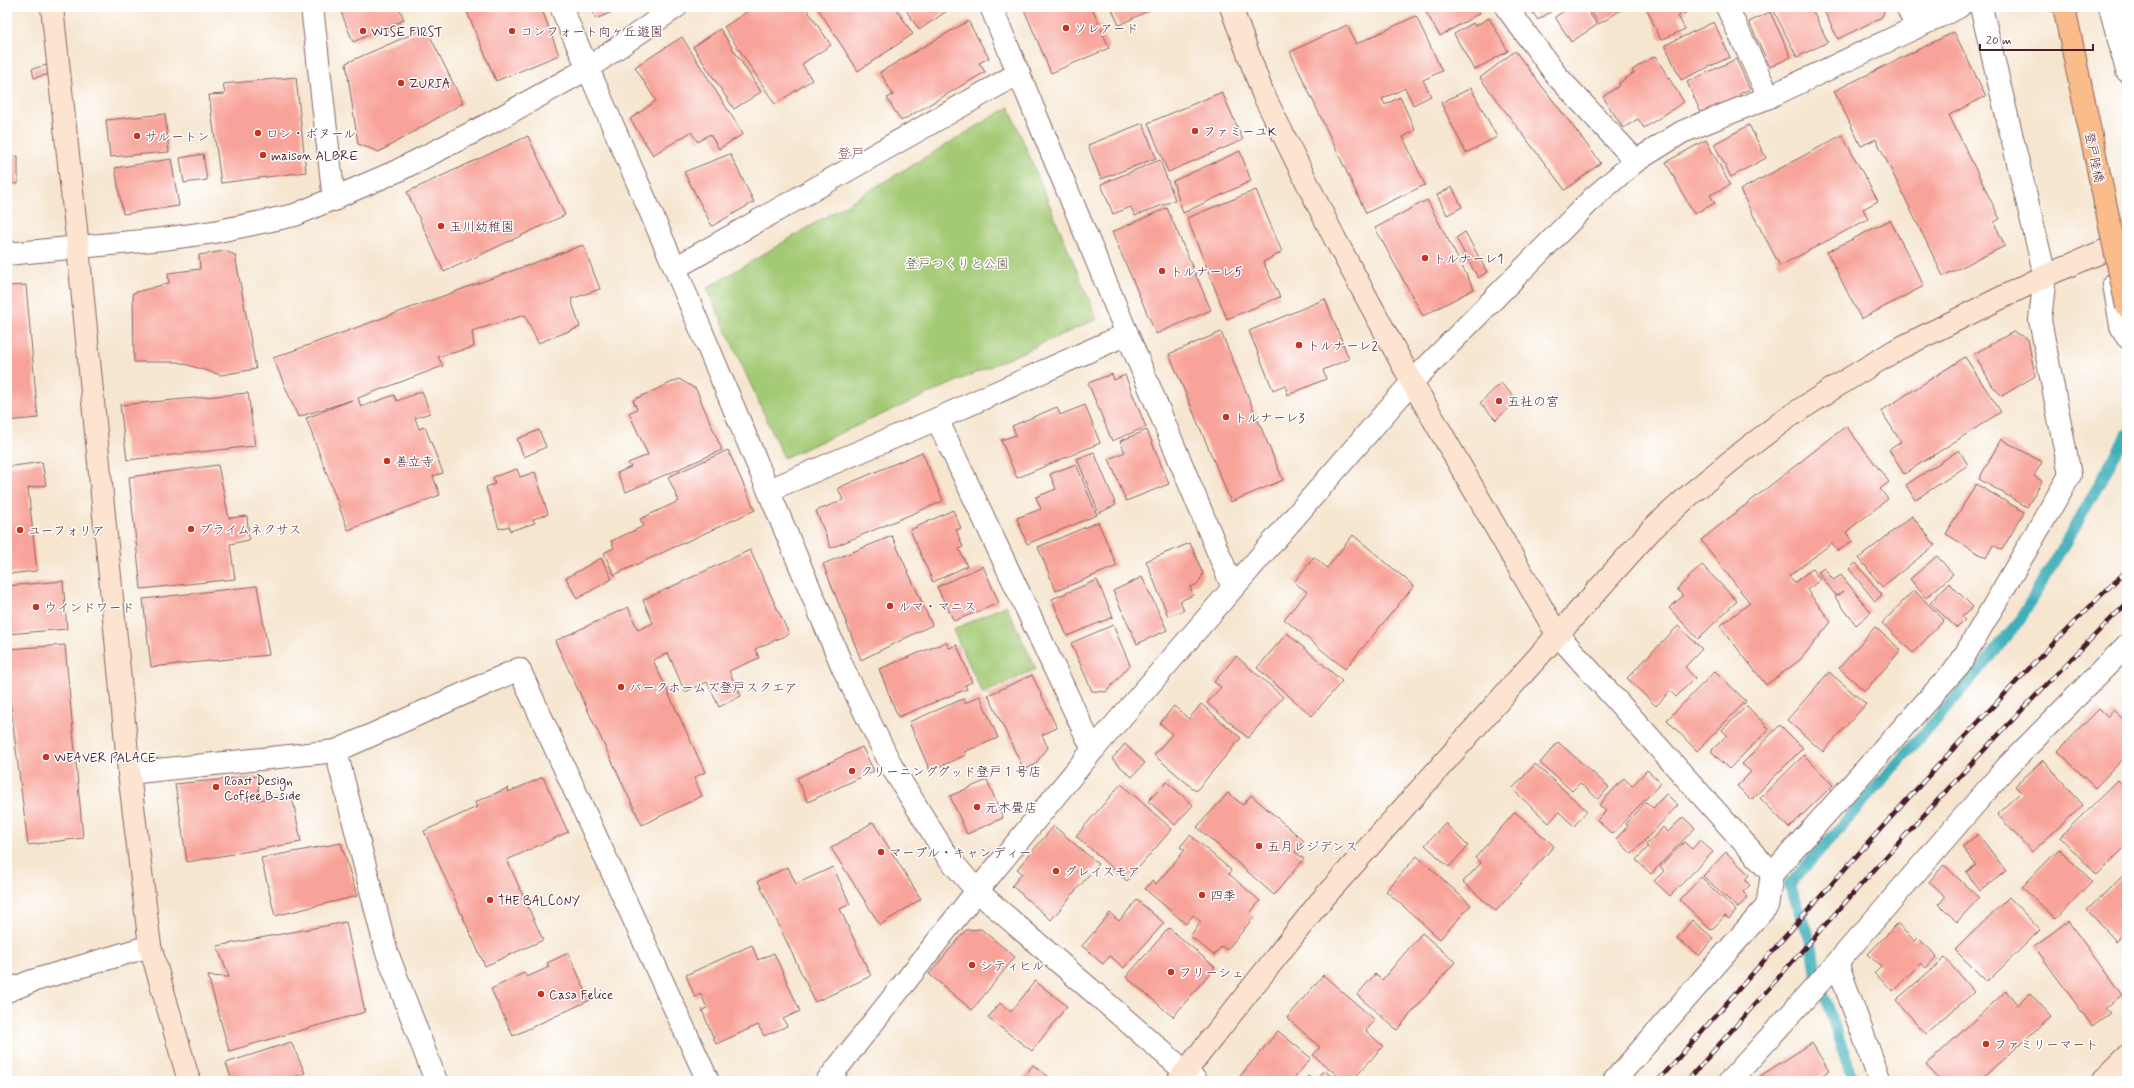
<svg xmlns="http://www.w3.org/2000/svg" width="2134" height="1088" viewBox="0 0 2134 1088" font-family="Mynerve,'Klee One',sans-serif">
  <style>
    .green { fill: #a2c973; stroke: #76744f }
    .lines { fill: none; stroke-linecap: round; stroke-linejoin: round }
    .stream { stroke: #3fafba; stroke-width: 11 }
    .building { fill: #f8a399 }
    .street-casing { stroke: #866565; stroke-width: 24 }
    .secondary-casing { stroke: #866565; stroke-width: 24 }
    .street { stroke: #fff; stroke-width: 22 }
    .secondary { stroke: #fde4d0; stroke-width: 22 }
    .rail-casing { stroke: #4a1f2b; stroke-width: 4.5 }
    .rail { stroke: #fff; stroke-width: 3; stroke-dasharray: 9; stroke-linecap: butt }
    .primary-bridge-casing { stroke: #866565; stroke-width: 24; stroke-linecap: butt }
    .primary-bridge { stroke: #f9bc8a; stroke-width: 22 }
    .poi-dot { fill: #c8321e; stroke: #fff; stroke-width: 1.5 }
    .labels { text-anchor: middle; stroke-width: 3; stroke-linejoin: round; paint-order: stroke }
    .poi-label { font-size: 13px; fill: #4a1f2b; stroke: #fff; text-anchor: start }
    .street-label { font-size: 13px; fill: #4a1f2b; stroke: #fff }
    .park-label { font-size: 13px; fill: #695a44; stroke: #fff }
    .neighbourhood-label { font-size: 14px; fill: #874d52; stroke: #fff }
  </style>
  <rect width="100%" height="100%" fill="#fff"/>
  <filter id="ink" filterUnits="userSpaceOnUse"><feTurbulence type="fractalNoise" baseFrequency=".025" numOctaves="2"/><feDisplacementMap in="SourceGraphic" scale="8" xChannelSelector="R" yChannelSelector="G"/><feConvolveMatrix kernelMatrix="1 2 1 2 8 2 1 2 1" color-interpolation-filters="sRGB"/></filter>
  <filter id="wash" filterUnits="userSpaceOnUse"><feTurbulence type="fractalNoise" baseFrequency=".012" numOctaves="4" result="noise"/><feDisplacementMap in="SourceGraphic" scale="16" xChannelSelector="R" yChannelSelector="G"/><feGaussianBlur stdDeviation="0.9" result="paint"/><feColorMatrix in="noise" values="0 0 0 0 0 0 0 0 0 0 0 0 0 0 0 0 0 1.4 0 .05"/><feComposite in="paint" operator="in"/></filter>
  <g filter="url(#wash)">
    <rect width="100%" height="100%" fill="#f6e6d0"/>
    <g class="green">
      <polygon points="1009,107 1097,319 784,458 707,288"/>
      <polygon points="1006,605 1036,669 983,694 953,630"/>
    </g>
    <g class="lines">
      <polyline class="stream" points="1854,1081 1816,972 1812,945 1789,885 1957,696 2019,621 2079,520 2127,434"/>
    </g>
    <g id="blocks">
      <g class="building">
        <polygon points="339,7 399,7 404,20 353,42"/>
        <polygon points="465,7 541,7 559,55 496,81"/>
        <polygon points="591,7 623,7 596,19"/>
        <polygon points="754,7 805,7 831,45 802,64 812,80 775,104 724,27"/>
        <polygon points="817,7 895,7 913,34 858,71"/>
        <polygon points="904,7 953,7 919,30"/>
        <polygon points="1023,7 1092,7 1109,48 1051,73"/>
        <polygon points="1111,7 1156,7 1119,25"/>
        <polygon points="1423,7 1476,7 1480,13 1440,36"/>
        <polygon points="1529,7 1558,7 1538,20"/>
        <polygon points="1570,7 1585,7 1597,25 1571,42 1555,17"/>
        <polygon points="1588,7 1626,7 1599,24"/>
        <polygon points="1646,7 1683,7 1686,13 1678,16 1685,29 1661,40"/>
        <polygon points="1783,7 1811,7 1828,42 1797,57 1774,11"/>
        <polygon points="1833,7 1886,7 1882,17 1838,39 1824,11"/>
        <polygon points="1770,12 1791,57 1770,67 1749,22"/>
        <polygon points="1416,16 1442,71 1423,80 1431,96 1413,105 1405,88 1382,99 1385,105 1400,97 1415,130 1403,137 1425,185 1366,213 1290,52 1347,25 1356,44"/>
        <polygon points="1489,18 1508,51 1474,70 1454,34 1473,23 1475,26"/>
        <polygon points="968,21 989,58 979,63 985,72 901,121 887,98 893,95 880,72"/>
        <polygon points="1714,22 1730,57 1681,80 1665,45"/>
        <polygon points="426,28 463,103 379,152 358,144 346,63"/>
        <polygon points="720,29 761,92 734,109 693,47"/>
        <polygon points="1954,32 1986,96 1949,115 2000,219 1994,222 2005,246 1943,276 1876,139 1861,146 1834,91"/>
        <polygon points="682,37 743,134 719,149 710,134 698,142 691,132 653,155 630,119 656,101 635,67"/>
        <polygon points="1515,51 1601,163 1565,190 1480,78"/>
        <polygon points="1655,56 1684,102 1644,128 1638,119 1623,128 1603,97 1620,85 1619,83 1634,73 1632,70"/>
        <polygon points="1736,59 1750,89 1739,94 1741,98 1703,117 1687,82"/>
        <polygon points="47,65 50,74 34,78 32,69"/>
        <polygon points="296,77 306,172 221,183 209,95 225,94 223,84"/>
        <polygon points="1471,88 1497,137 1466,153 1441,103"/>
        <polygon points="1222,92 1243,140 1168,172 1148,123"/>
        <polygon points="165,114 169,152 110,157 106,120"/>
        <polygon points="1143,123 1156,158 1101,179 1088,145"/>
        <polygon points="1749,125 1766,158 1731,177 1714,144"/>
        <polygon points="1842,135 1878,201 1863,209 1868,219 1780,266 1740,190"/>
        <polygon points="528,136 565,215 444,272 407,192"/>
        <polygon points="1706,140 1730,185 1710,195 1715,203 1694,214 1666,162"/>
        <polygon points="1240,151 1251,181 1183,213 1173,181"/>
        <polygon points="203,154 207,180 184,183 180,158"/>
        <polygon points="730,154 754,202 712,226 684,172"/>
        <polygon points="18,156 18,184 7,184 7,157"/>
        <polygon points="171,159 179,206 123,214 115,168"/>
        <polygon points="1160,160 1175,200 1135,216 1131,207 1113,214 1101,184"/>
        <polygon points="1452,187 1462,207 1447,215 1437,195"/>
        <polygon points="1256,190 1282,252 1263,262 1280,297 1227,319 1187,218"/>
        <polygon points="1427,200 1474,289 1423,316 1375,228"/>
        <polygon points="1167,208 1211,310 1156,334 1112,232"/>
        <polygon points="1890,220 1924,286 1861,319 1827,252"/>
        <polygon points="1465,232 1487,272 1478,278 1456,238"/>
        <polygon points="583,245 600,289 571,299 580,327 538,343 525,315 472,331 474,347 438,357 443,366 358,398 361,407 394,395 397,401 422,391 430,413 415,418 419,429 425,427 443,473 433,476 440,495 348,530 306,418 352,400 298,417 273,358"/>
        <polygon points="225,251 235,255 256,369 221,375 178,362 134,362 133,293 169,283 168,273 200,269 199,255"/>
        <polygon points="26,285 38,418 7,421 7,286"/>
        <polygon points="1325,299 1349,359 1323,370 1326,379 1288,395 1285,385 1273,390 1249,331"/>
        <polygon points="1221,332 1283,480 1231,502 1169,354"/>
        <polygon points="2013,332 2028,339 2035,376 2002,396 1993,387 1974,354"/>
        <polygon points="1965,357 2001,412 1904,474 1889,450 1901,442 1881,411"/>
        <polygon points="1112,374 1114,380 1125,375 1146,427 1112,441 1088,383"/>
        <polygon points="679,379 696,389 722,450 626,492 617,473 631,467 628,463 648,455 629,413 637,409 633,400"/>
        <polygon points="1501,383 1517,400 1496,420 1480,403"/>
        <polygon points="248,393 255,446 127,460 120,405"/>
        <polygon points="1085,405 1100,443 1017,478 1001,440 1016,435 1012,426 1057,407 1060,415"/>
        <polygon points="1846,426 1889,482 1880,489 1888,499 1846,532 1852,541 1838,551 1832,543 1789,576 1794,583 1812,569 1820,580 1807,590 1831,622 1800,660 1766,685 1720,626 1750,603 1701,540"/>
        <polygon points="539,430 546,447 524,457 517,439"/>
        <polygon points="1147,430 1169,484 1126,501 1109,459 1125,452 1120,441"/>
        <polygon points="2001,439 2042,462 2034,476 2042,481 2027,507 1979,479"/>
        <polygon points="728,450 755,510 614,575 604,553 614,548 611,541 644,526 640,519 679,501 668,477"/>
        <polygon points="1959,450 1968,465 1915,500 1906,485"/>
        <polygon points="922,452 943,501 831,548 816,511 843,500 838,488"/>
        <polygon points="1094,452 1116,505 1099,513 1077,459"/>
        <polygon points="42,462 46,485 28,488 37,571 7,574 7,467"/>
        <polygon points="1076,464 1097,515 1027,544 1017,518 1041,509 1036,497 1056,489 1050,474"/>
        <polygon points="218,465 229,518 247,516 249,540 230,544 235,579 141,589 129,477"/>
        <polygon points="517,469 520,477 535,472 548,514 533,519 535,523 510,531 509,526 499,529 486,487 495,484 493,477"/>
        <polygon points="1976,484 2024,512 2002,550 1993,545 1986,558 1946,534"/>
        <polygon points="953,510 961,528 956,530 963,547 959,549 967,566 933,582 910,530"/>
        <polygon points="1912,516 1935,545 1882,587 1859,558"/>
        <polygon points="1098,522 1117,566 1056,591 1038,547"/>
        <polygon points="1353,535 1414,586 1345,669 1284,619 1307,592 1294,582 1314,557 1327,568"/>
        <polygon points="892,536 932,625 861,660 823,564"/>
        <polygon points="1190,543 1203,574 1198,584 1190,587 1193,595 1180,601 1184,610 1168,616 1146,561"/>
        <polygon points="750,550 789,634 755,649 759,658 729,671 741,696 719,707 707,682 685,692 668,653 653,660 705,772 694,778 702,796 642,825 555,641 628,607 638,630 653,623 643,600"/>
        <polygon points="1937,556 1953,574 1926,598 1910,579"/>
        <polygon points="601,558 612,579 577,599 566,578"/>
        <polygon points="1856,563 1882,595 1875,601 1849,569"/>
        <polygon points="1702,565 1737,601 1698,639 1669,608 1683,596 1677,589"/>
        <polygon points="983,566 999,603 954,621 937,587"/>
        <polygon points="1824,568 1833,580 1841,575 1871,612 1856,625 1835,597 1843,591 1836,596 1818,572"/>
        <polygon points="1142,577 1167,630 1137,644 1113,591"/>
        <polygon points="1097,580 1113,617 1067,636 1052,599"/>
        <polygon points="63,581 67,629 7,634 7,586"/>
        <polygon points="1949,583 1973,607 1962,617 1965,620 1957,628 1930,603"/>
        <polygon points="257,586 269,655 151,667 143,599"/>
        <polygon points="1914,590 1944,620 1913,653 1882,623"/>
        <polygon points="1113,625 1130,665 1106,692 1092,691 1071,643"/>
        <polygon points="1678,626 1702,649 1685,667 1695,678 1676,697 1670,691 1656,706 1627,678"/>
        <polygon points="1875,627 1901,650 1865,691 1839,668"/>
        <polygon points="1287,633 1342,681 1312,716 1257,668"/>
        <polygon points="946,642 949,648 957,645 972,682 965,685 967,689 898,717 879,669"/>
        <polygon points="65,645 83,838 28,845 7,676 7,649"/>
        <polygon points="1236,656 1283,697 1248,738 1207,703 1221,687 1214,682"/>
        <polygon points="1715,671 1746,701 1697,751 1667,720"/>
        <polygon points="1829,672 1866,704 1823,752 1787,720"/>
        <polygon points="1032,675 1057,728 1042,735 1048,748 1034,765 1024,770 988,695"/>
        <polygon points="980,696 998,738 964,752 966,755 930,771 909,722 963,699 965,703"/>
        <polygon points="1201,704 1241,738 1196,791 1154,755 1172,734 1160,723 1174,706 1189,719"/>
        <polygon points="1747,706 1769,729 1729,769 1711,751 1727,735 1722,730"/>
        <polygon points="2099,709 2107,717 2113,710 2127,723 2127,731 2123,735 2127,739 2127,755 2095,788 2058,751"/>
        <polygon points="1780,725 1803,748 1751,800 1737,786 1751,772 1742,764"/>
        <polygon points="1558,742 1609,787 1598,799 1580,783 1572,791 1540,763"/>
        <polygon points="1125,744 1145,763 1132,777 1112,759"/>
        <polygon points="862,747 874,771 808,802 797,778"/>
        <polygon points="1804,755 1833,785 1789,828 1760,798"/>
        <polygon points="2043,760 2083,805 2032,852 1997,814 2021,792 2015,786"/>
        <polygon points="1535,764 1587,811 1574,826 1559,812 1549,823 1512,789"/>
        <polygon points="1647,770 1661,783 1612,834 1597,820 1606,811 1599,805 1624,778 1632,786"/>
        <polygon points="259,776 258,800 292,795 301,842 187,862 175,784"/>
        <polygon points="543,777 568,832 507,860 543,940 485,966 424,831 477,807 475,802 508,788 509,792"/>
        <polygon points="987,780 1003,818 967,834 950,796"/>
        <polygon points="2118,780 2127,789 2127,845 2097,875 2060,837"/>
        <polygon points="1167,782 1193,805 1175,825 1148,801"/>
        <polygon points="1121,784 1172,829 1127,881 1076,836"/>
        <polygon points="1228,793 1243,805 1251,795 1304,841 1295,852 1304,859 1274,895 1197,827"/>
        <polygon points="1666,794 1678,805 1632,854 1616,839 1628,826 1626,824 1646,802 1653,808"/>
        <polygon points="1515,812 1554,846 1496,911 1463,882 1481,863 1475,858"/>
        <polygon points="1683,817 1695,828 1651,874 1636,860 1648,847 1646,845 1663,827 1668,832"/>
        <polygon points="873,822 921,899 880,925 831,848"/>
        <polygon points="1445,823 1468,846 1449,867 1425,845"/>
        <polygon points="1054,826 1098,864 1051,920 1012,886 1022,873 1017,869"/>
        <polygon points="1978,834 2006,871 1980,891 1966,872 1976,865 1962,847"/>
        <polygon points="1190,835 1231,870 1229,874 1260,901 1250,913 1254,917 1227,950 1222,946 1214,955 1190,936 1201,922 1193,915 1186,924 1145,889 1152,881 1156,884 1185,850 1180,847"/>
        <polygon points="1700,840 1713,852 1670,896 1654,881 1664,871 1660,867 1684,842 1692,849"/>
        <polygon points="341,843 357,896 275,916 261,858"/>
        <polygon points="2059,849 2092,881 2056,919 2022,887"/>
        <polygon points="1726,852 1749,875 1745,880 1750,885 1743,892 1748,897 1738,908 1703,876"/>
        <polygon points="1417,856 1471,905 1440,939 1386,891"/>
        <polygon points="1944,865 1979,898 1957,922 1939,904 1945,897 1929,882"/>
        <polygon points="788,867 796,884 833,867 850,904 840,909 871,976 815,1002 758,881"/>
        <polygon points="2127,872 2127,901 2122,906 2127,912 2127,931 2116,941 2087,910"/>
        <polygon points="1701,877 1736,911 1729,919 1725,916 1711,930 1680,900"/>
        <polygon points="2009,897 2040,930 1987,982 1955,950"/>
        <polygon points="1137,900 1164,923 1124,968 1110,956 1103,964 1082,946 1110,913 1119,921"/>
        <polygon points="1692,920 1713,938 1699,956 1677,938"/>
        <polygon points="2068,921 2122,995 2105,1008 2110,1013 2092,1026 2034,946"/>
        <polygon points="346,922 365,1012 229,1051 208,976 229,977 217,946"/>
        <polygon points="1897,924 1915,941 1918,938 1937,956 1926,968 1921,963 1893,991 1874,973 1881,966 1868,954"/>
        <polygon points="1169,928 1215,967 1173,1017 1126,977"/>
        <polygon points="981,929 1015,957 972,1010 929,974 966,930"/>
        <polygon points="1422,933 1455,962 1397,1030 1357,995 1375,974 1382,980"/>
        <polygon points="752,945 758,960 774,953 800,1011 783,1019 787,1026 764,1036 758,1025 716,1044 702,1010 707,1008 701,994 695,997 686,975"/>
        <polygon points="568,953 590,1000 513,1036 491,989 524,973 527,977 549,967 547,963"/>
        <polygon points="1945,958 1974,992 1926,1034 1896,1000"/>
        <polygon points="1323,975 1375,1020 1366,1031 1383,1046 1352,1081 1344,1081 1313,1055 1320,1047 1287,1018"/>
        <polygon points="1035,981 1067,1006 1032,1051 988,1018 1000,1003 1011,1012"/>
        <polygon points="2006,991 2018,1005 2030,993 2051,1016 1979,1081 1941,1081 1926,1065"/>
        <polygon points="1278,1031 1311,1058 1292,1081 1236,1081"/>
        <polygon points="291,1042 305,1073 283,1081 232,1081 226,1063"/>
        <polygon points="1812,1043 1829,1071 1815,1079 1817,1081 1759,1081 1757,1078"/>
        <polygon points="1033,1065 1054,1081 1021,1081"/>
        <polygon points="1324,1070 1337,1081 1303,1081 1308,1076 1314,1081"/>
      </g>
    </g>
  </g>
  <g filter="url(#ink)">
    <use href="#blocks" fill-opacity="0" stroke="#866565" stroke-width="1"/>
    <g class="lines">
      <g class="street-casing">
        <g id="street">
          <polyline points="312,7 334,200"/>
          <polyline points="561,7 675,268 843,668 892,767 947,856 977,891 1196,1081"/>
          <polyline points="991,7 1233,588"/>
          <polyline points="1506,7 1557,76 1636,161"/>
          <polyline points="1727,7 1769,97"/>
          <polyline points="1907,7 1917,27"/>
          <polyline points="2110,7 2127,71"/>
          <polyline points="7,254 163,239 214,232 295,215 397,171 487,125 587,69 676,7"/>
          <polyline points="675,268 1019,73"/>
          <polyline points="2114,284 2121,326 2127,337"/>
          <polyline points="937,419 1093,750"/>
          <polyline points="769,490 937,419 1127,334"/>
          <polyline points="1557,634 1772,874"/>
          <polyline points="336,751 386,950 436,1081"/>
          <polyline points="129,773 336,751 519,669 708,1081"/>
          <polyline points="1837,963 1880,1081"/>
          <polyline points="7,991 32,981 150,946"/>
          <polyline points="827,1081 977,891 1093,750 1233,588 1412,382 1594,197 1636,161 1682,132 1769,97 1959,7"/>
          <polyline points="1614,1081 1767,906 1772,874 1959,665 2070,475 2040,320 2045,276 1981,7"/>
          <polyline points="1730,1081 1837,963 2007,767 2127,645"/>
        </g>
      </g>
      <g class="secondary-casing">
        <g id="secondary">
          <polyline points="52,7 78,247 129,773 150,946 189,1081"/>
          <polyline points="1231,7 1263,94 1334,237 1412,382 1557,634"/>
          <polyline points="1178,1081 1319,903 1651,530 1693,492 1737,456 1787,418 1840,384 1896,350 2045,276 2127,241"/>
          <polyline points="2102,1081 2127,1057"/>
        </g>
      </g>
      <use href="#street" class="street"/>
      <use href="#secondary" class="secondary"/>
      <g class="rail-casing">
        <g id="rail">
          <path d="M1658 1081C1811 908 1961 731 2127 570"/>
          <path d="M1687 1081C1830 919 1973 755 2127 603"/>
        </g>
      </g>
      <use href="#rail" class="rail"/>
      <g class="primary-bridge-casing">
        <polyline id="primary-bridge" points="2064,7 2127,307"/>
      </g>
      <use href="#primary-bridge" class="primary-bridge"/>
    </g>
  </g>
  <g class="poi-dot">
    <circle cx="1066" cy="28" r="4"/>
    <circle cx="363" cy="31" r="4"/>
    <circle cx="512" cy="31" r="4"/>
    <circle cx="401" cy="83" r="4"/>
    <circle cx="1195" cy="131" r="4"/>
    <circle cx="258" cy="133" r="4"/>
    <circle cx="137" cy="136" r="4"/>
    <circle cx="263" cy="155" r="4"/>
    <circle cx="441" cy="226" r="4"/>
    <circle cx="1425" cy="258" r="4"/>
    <circle cx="1162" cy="271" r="4"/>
    <circle cx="1299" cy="345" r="4"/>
    <circle cx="1499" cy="401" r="4"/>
    <circle cx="1226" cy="417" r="4"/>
    <circle cx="387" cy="461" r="4"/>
    <circle cx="191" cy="529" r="4"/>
    <circle cx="20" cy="530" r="4"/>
    <circle cx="890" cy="606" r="4"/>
    <circle cx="36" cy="607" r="4"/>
    <circle cx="621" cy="687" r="4"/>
    <circle cx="46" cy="757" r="4"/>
    <circle cx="852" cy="771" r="4"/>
    <circle cx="216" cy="787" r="4"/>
    <circle cx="977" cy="807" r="4"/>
    <circle cx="1259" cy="846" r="4"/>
    <circle cx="881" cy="852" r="4"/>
    <circle cx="1056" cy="871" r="4"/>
    <circle cx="1202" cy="895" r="4"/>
    <circle cx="490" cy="900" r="4"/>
    <circle cx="972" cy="965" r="4"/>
    <circle cx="1171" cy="972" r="4"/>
    <circle cx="541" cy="994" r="4"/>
    <circle cx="1986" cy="1044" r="4"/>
  </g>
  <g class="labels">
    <g class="poi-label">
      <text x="1074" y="33">ソレアード</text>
      <text x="371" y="36">WISE FIRST</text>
      <text x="520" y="36">コンフォート向ヶ丘遊園</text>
      <text x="409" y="88">ZURIA</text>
      <text x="1203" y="136">ファミーユK</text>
      <text x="266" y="138">ロン・ボヌール</text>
      <text x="145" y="141">サルートン</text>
      <text x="271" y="160">maison ALBRE</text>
      <text x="449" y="231">玉川幼稚園</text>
      <text x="1433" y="263">トルナーレ1</text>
      <text x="1170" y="276">トルナーレ5</text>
      <text x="1307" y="350">トルナーレ2</text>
      <text x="1507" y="406">五社の宮</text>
      <text x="1234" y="422">トルナーレ3</text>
      <text x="395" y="466">善立寺</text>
      <text x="199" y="534">プライムネクサス</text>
      <text x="28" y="535">ユーフォリア</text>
      <text x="898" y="611">ルマ・マニス</text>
      <text x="44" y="612">ウインドワード</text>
      <text x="629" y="692">パークホームズ登戸スクエア</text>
      <text x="54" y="762">WEAVER PALACE</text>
      <text x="860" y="776">クリーニンググッド登戸１号店</text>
      <text x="224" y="785">Roast Design<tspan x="224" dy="15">Coffee B-side</tspan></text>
      <text x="985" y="812">元木畳店</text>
      <text x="1267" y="851">五月レジデンス</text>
      <text x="889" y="857">マーブル・キャンディー</text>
      <text x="1064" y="876">グレイスモア</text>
      <text x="1210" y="900">四季</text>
      <text x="498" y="905">THE BALCONY</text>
      <text x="980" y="970">シティヒル</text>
      <text x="1179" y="977">フリーシェ</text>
      <text x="549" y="999">Casa Felice</text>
      <text x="1994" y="1049">ファミリーマート</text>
    </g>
    <g class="street-label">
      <text transform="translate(2095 157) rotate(78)" y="5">登戸陸橋</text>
    </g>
    <g class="park-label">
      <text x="957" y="268">登戸つくりと公園</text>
    </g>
    <g class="neighbourhood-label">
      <text x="851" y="158">登戸</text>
    </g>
  </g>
  <rect width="2134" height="1088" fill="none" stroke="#fff" stroke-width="24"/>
  <path d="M1980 44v6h113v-6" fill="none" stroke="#4a1f2b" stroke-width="2"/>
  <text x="1986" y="44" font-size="12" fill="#4a1f2b" stroke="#ffffff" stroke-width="3" paint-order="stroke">20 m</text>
</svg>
